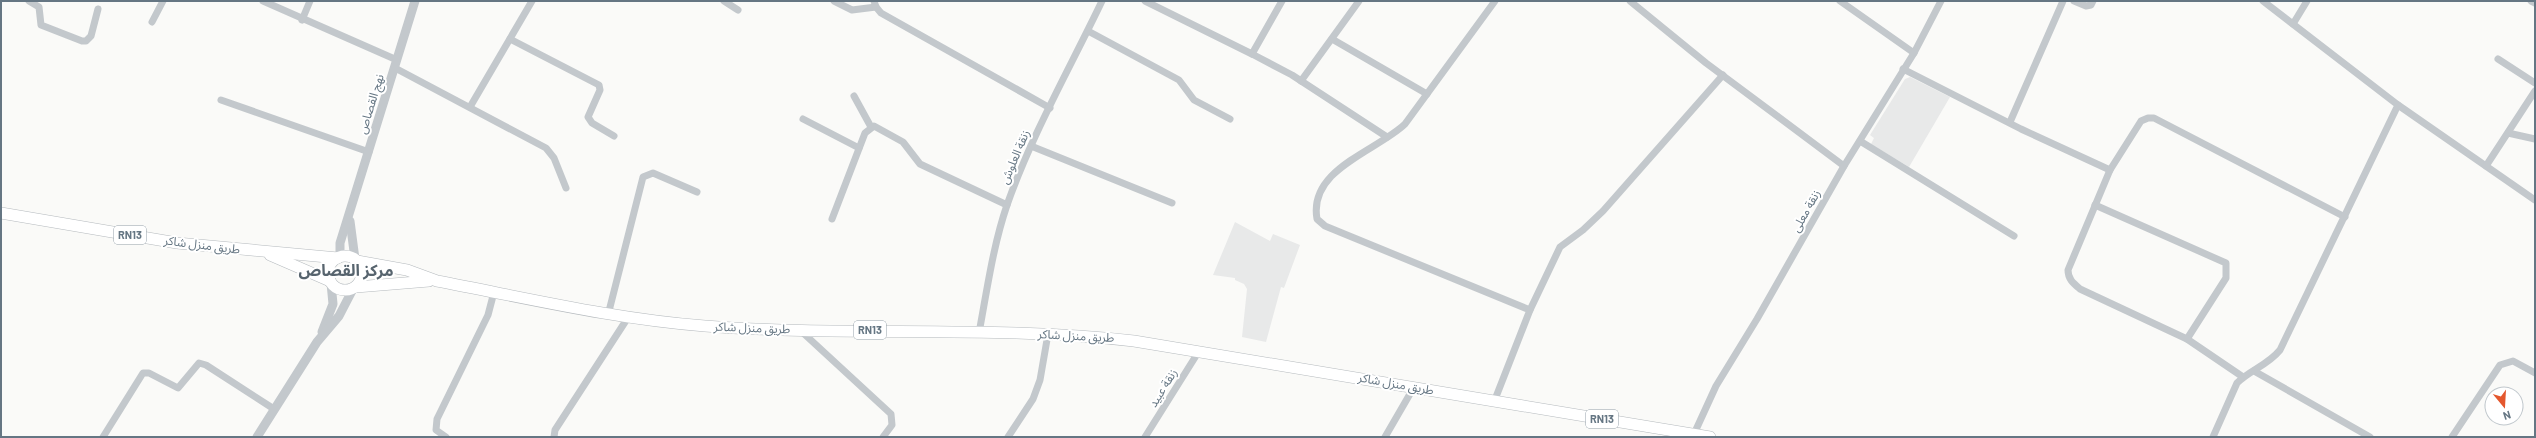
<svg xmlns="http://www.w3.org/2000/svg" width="2536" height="438" viewBox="0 0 2536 438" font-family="Barlow,'Noto Sans Arabic',sans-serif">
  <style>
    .built { fill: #e8e9e9 }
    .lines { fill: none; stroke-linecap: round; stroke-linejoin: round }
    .primary-casing { stroke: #b5babe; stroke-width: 12 }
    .minor { stroke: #c3c8cc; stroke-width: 7 }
    .tertiary { stroke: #c3c8cc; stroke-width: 9 }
    .primary { stroke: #fff; stroke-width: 11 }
    .labels { text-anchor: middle; stroke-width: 4; stroke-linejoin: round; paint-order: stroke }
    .shield { fill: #fff; stroke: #939fa8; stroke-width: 1 }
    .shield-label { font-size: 11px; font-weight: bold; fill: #657683 }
    .street-label { font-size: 12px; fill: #657683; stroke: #fff }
    .district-label { font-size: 16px; font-weight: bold; fill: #57646e; stroke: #fff }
  </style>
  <rect width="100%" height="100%" fill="#fafaf8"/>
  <g class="built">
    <polygon points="1910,77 1950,97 1909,167 1871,144 1874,138 1870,135 1905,79"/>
    <polygon points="1235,222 1270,241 1273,234 1300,245 1284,288 1281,287 1266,342 1242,337 1247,289 1244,284 1235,280 1235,278 1213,275"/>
  </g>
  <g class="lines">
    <g class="primary-casing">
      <g id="primary">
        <polyline points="1,213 177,243 338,258"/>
        <polyline points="270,255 330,281"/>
        <circle cx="345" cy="273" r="17"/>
        <path d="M357 261 407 270 437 281C527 298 614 319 705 326 848 337 992 325 1134 341L1710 437"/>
        <polyline points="356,287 429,281"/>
      </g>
    </g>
    <g class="minor">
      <polyline points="29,1 39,7 41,25 82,41 86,41 91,36 98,9"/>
      <polyline points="263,1 397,60"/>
      <polyline points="724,1 738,10"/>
      <polyline points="834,1 852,10 876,7"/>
      <polyline points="874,1 876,7 881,13 1050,108"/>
      <polyline points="1145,1 1252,54 1282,1"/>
      <path d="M1495 1 1405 124C1377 151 1308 169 1317 219L1325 226 1530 310"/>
      <polyline points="1630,1 1706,63 1844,166"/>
      <polyline points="1840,1 1914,53"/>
      <polyline points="2074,1 2086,6 2091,5 2093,1"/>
      <polyline points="2531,1 2535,3"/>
      <polyline points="302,20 310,1"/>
      <polyline points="152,22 163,1"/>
      <polyline points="2293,24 2307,1"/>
      <polyline points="1088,31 1179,80 1194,100 1230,119"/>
      <polyline points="510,39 599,85 600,90 588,117 592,123 614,136"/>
      <polyline points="1332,39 1427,94"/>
      <polyline points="1252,54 1292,75 1387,137"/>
      <polyline points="2498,59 2535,83"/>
      <polyline points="395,68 546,148 554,158 566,188"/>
      <polyline points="1903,69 2021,129 2110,170"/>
      <polyline points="1301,81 1359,1"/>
      <polyline points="854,96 871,127"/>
      <polyline points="221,100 369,152"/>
      <polyline points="2398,105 2535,200"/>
      <polyline points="470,107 532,1"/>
      <polyline points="803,119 859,148"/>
      <polyline points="2010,122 2063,1"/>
      <polyline points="2508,133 2535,139"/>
      <polyline points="1860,141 2014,236"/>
      <polyline points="1031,146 1172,203"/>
      <polyline points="2486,166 2535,91"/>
      <polyline points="2095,205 2226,263 2226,278 2187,339"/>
      <polyline points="832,219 865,133 874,126 903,142 920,164 1007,205"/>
      <polyline points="608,315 643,177 653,173 697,192"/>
      <polyline points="801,331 891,414 892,425 883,437"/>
      <path d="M979 333C987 290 993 246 1007 205 1032 134 1070 68 1102 1"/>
      <polyline points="2254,371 2370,437"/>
      <path d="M2243 377 2187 339 2080 289C2073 283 2068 279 2068 270L2110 170 2141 121 2148 118H2154L2345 217"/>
      <polyline points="1494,402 1530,310 1560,247 1583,230 1603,211 1723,75"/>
      <polyline points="1694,434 1716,386 1757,319 1844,166 1914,53 1941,1"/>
      <polyline points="103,437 143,373 149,373 178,388 199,363 206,365 274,409"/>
      <polyline points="446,437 436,430 437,419 488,315 494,292"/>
      <polyline points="554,437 555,430 627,319"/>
      <polyline points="1008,437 1033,399 1040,380 1048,334"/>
      <polyline points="1145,437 1199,351"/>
      <polyline points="1385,437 1414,387"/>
      <path d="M2213 437 2237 383C2250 370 2268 365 2280 350L2398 105 2263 1"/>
      <polyline points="2452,437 2500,365 2513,361 2535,373"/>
    </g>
    <g class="tertiary">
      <polyline points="350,221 355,259"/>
      <polyline points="340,257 340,243 415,1"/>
      <polyline points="322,332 333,304 331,283"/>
      <polyline points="257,437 317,342 339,316 353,289"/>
    </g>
    <use href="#primary" class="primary"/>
  </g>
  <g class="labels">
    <g class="shield">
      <rect x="114" y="226" width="32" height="18" rx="3"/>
      <rect x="854" y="321" width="32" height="18" rx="3"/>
      <rect x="1586" y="410" width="32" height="18" rx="3"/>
    </g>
    <g class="shield-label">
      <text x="130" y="239">RN13</text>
      <text x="870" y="334">RN13</text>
      <text x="1602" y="423">RN13</text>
    </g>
    <g class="street-label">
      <text transform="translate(371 104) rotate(-73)" y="4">نهج القصاص</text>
      <text transform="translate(1015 157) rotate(-67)" y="4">زنقة العلوش</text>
      <text transform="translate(1806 211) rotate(-61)" y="4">زنقة معلى</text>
      <text transform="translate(202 245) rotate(7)" y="4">طريق منزل شاكر</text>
      <text transform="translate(752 328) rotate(2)" y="4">طريق منزل شاكر</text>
      <text transform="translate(1076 336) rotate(3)" y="4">طريق منزل شاكر</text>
      <text transform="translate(1396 384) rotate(10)" y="4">طريق منزل شاكر</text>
      <text transform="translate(1163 388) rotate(-58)" y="4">زنقة عبيد</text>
    </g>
    <g class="district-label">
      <text x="346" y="276">مركز القصاص</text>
    </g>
  </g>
  <rect width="2536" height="438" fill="none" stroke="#657683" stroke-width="4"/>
  <g transform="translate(2504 406) rotate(162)"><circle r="19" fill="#ffffff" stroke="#c1c8cd"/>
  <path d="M0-3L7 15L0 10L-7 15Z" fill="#e4572e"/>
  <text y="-6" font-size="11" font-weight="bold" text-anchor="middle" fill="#657683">N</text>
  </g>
</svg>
